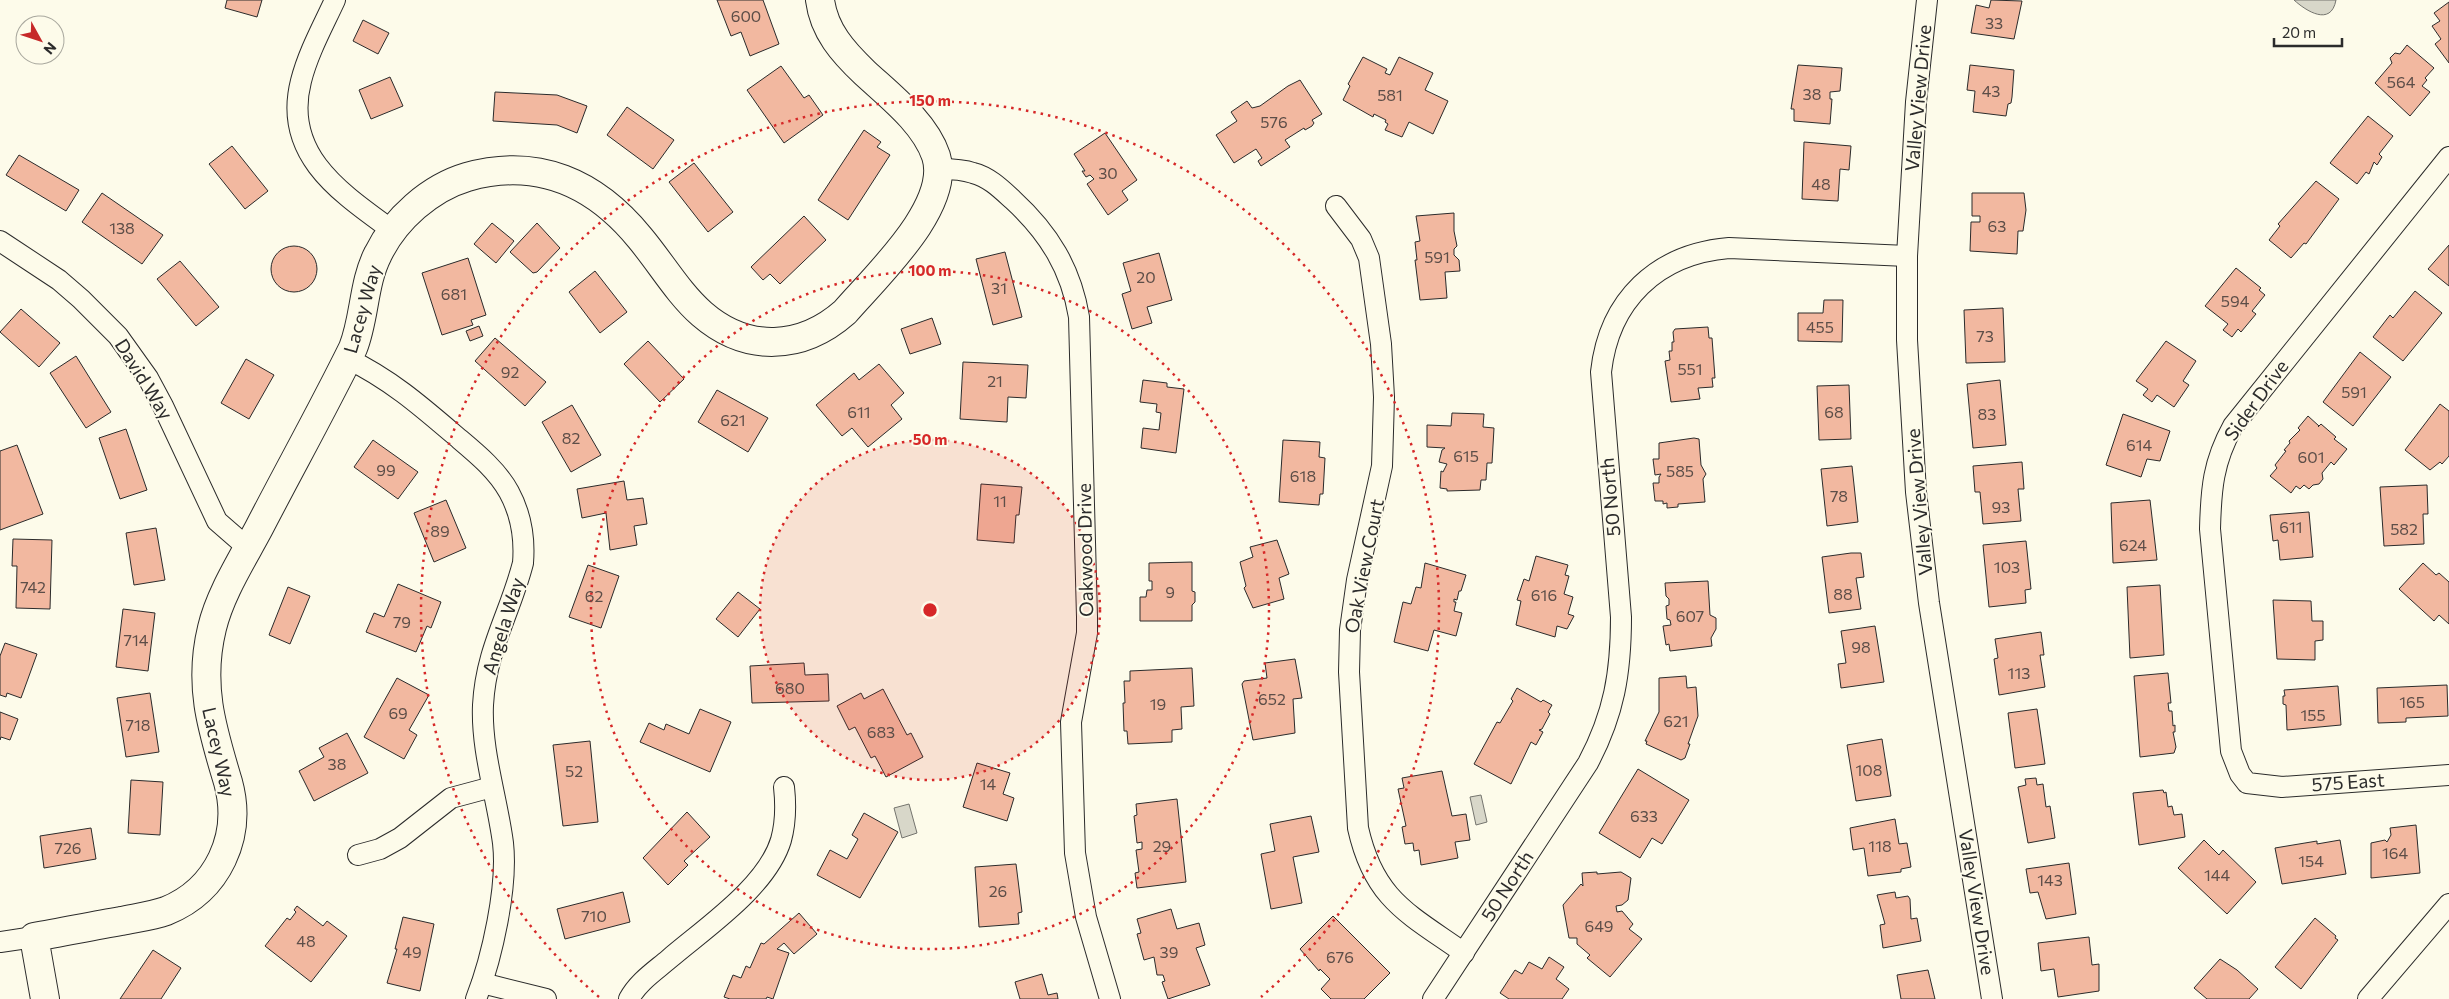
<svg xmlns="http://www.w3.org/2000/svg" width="2449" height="999" viewBox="0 0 2449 999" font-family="Commissioner,sans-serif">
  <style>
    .water { fill: #d8d7c9; stroke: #74746e }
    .building { fill: #f2b8a0; stroke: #2b2b2b }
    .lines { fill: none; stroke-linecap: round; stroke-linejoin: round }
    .street-casing { stroke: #2b2b2b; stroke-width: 22 }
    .secondary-casing { stroke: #2b2b2b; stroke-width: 30 }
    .street { stroke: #fdfbea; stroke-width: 20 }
    .secondary { stroke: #fdfbea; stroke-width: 28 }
    .ring { fill: none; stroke: #d62828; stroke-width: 2.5; stroke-dasharray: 2.5 5 }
    .labels { text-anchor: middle; stroke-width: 4; stroke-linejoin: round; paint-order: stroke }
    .number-label { font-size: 16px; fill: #5d4e48 }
    .street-label { font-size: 19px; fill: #2b2b2b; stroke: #fdfbea }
    .centre { fill: #d62828; stroke: #fdfbea; stroke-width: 2.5 }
    .ring-label { font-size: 15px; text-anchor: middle; font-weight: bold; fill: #d62828; stroke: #fdfbea; stroke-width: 4; stroke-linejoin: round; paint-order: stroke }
  </style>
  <rect width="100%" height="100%" fill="#fdfbea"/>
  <g class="water">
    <path d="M2294 0H2336C2331 27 2306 11 2294 0Z"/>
    <polygon points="1481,795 1487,822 1476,825 1470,797"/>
    <polygon points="909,804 917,833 902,838 894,808"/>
  </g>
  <g class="building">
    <polygon points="227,0 262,0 257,17 225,8"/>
    <polygon points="717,0 763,0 779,44 750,56 741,32 731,36"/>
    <polygon points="1991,0 2022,1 2014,39 1971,33 1976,5 1989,8"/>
    <polygon points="2449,2 2449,63 2435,44 2441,39 2432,26 2440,21 2434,13"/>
    <polygon points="363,20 389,33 378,54 353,41"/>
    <polygon points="2407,45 2434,68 2425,78 2427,80 2422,86 2430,92 2410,116 2375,83 2392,63 2390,58 2395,53 2400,54"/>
    <polygon points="1363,57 1387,69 1385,73 1390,75 1399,57 1433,73 1425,90 1448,101 1433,134 1409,122 1402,137 1385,130 1388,124 1385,122 1386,120 1374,114 1373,117 1343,100 1350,86 1348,84"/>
    <polygon points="1798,65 1842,68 1840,91 1830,92 1830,99 1832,99 1830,124 1794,121 1794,109 1791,109"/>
    <polygon points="1970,65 2014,70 2012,97 2011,103 2008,104 2006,116 1973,112 1975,91 1967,90"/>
    <polygon points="781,66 804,98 809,95 823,115 784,143 747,90"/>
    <polygon points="390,77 403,106 371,119 359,90"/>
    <polygon points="1300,80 1322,114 1312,120 1314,123 1312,126 1305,130 1304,128 1285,140 1290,147 1261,166 1258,161 1262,158 1256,149 1234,163 1216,135 1237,121 1231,112 1247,101 1252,108 1260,106 1288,86"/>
    <polygon points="495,92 557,95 587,106 577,133 557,125 493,121"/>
    <polygon points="627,107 674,140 653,169 607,135"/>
    <polygon points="2368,116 2393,136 2379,154 2382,157 2377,165 2374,162 2369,174 2366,172 2357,184 2330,163"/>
    <polygon points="864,130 881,142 877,147 890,155 848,220 818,200"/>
    <polygon points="1105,133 1137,180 1122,191 1128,200 1108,215 1087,184 1094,179 1090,175 1086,177 1082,171 1085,171 1074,154"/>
    <polygon points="1804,142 1851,146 1849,170 1840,169 1838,201 1802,199"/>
    <polygon points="232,146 268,191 245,209 209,164"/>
    <polygon points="19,155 79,190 66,211 6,175"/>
    <polygon points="694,163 733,212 708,232 669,182"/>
    <polygon points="2316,181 2339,199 2306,244 2304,243 2291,258 2269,240 2280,226 2278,224"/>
    <polygon points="102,193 163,235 142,264 82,222"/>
    <polygon points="1972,193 2024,193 2026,210 2023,231 2018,231 2017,254 1970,251 1971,222 1980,222 1980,216 1972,216"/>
    <polygon points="1454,213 1454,231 1457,246 1454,249 1454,255 1459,260 1460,271 1445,272 1447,298 1420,300 1415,260 1417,260 1415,242 1420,241 1416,216"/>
    <polygon points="804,216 826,240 780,284 770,274 763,280 751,267"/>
    <polygon points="492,223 514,241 496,263 474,244"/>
    <polygon points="537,223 560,248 537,272 533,273 510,252"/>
    <polygon points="2449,245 2449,286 2428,269"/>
    <circle cx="294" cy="269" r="23"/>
    <polygon points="1005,252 1022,317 993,325 976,259"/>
    <polygon points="1159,253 1172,300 1147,307 1152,323 1132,329 1122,294 1131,291 1123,263"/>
    <polygon points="468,258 486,315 471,320 473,325 442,335 422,273"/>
    <polygon points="180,261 219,307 196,326 157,279"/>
    <polygon points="2236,268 2261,288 2259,290 2265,295 2252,311 2256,314 2241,332 2238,329 2232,337 2223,330 2228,324 2205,306"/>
    <polygon points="595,271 627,312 600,333 569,292"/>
    <polygon points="2415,291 2442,313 2403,361 2373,337 2390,315 2393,318"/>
    <polygon points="1824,300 1843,300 1842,342 1798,341 1798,313 1823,313"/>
    <polygon points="2003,308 2005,362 1966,363 1964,310"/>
    <polygon points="21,309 60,343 39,367 0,332"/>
    <polygon points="932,318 941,344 910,354 901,329"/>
    <polygon points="479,326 483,336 470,341 466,331"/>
    <polygon points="1708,327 1709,338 1712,338 1715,378 1712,378 1713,387 1698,388 1700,399 1671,402 1665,361 1670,360 1669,351 1672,351 1672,342 1674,342 1673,332 1675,329"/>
    <polygon points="495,338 546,382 525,406 475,361"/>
    <polygon points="648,341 684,379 660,402 624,364"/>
    <polygon points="2166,341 2196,361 2183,381 2189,385 2174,407 2157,395 2152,402 2143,395 2148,389 2136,381"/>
    <polygon points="2360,352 2391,377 2353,426 2323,402"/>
    <polygon points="76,356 111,412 86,428 50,373"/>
    <polygon points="246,359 274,375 249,419 221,403"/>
    <polygon points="963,362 1028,365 1026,398 1008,397 1007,422 960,419"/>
    <polygon points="879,364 904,393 891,405 902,419 868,447 852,428 842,436 816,405 854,373 859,380"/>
    <polygon points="1143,380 1167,383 1167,387 1184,389 1176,453 1141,448 1143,428 1159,430 1161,413 1156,412 1157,404 1140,402"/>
    <polygon points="2000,380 2006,445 1973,448 1967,384"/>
    <polygon points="1849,385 1851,439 1819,440 1817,386"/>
    <polygon points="717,390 768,418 748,452 698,422"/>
    <polygon points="2440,404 2449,411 2449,456 2442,464 2440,462 2430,470 2405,450"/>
    <polygon points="572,405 601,455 571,472 542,422"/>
    <polygon points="1452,413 1484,414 1483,427 1494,428 1492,463 1487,463 1486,480 1481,480 1480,490 1447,491 1447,489 1440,488 1441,471 1443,472 1447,464 1439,462 1442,450 1445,448 1427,447 1427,425 1451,426"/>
    <polygon points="2123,414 2170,431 2160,461 2147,459 2141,477 2106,465"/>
    <polygon points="2308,416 2319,426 2318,427 2321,424 2336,437 2334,439 2347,449 2334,465 2331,462 2322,473 2323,479 2319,484 2313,485 2309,489 2304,485 2300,489 2296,486 2291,493 2270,476 2277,468 2275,465 2286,451 2284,450 2290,443 2289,441 2300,430 2298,428"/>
    <polygon points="126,429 147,490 120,499 99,438"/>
    <polygon points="1694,438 1699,439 1701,465 1706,474 1703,479 1705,502 1678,504 1678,507 1667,508 1667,503 1663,504 1663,501 1655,501 1653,483 1659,483 1659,477 1661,474 1655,475 1653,459 1659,459 1659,443"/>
    <polygon points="373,440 418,472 398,499 354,467"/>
    <polygon points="1283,440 1320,442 1319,457 1325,458 1323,494 1320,494 1319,505 1279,502"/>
    <polygon points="17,445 43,514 0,530 0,451"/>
    <polygon points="2022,462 2024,489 2018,489 2021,521 1983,524 1980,492 1975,492 1973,466"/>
    <polygon points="1852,466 1858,522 1827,526 1821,469"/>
    <polygon points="624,481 627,500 643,498 647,524 634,526 637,545 610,550 606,513 582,518 577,489"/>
    <polygon points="981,484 1022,487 1019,515 1016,515 1014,543 977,540"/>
    <polygon points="2427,485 2428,514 2423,514 2424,544 2384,546 2380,487"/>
    <polygon points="446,500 466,548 434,562 414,513"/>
    <polygon points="2150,500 2157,560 2113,563 2111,503"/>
    <polygon points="2309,512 2313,557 2280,560 2278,540 2273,541 2270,515"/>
    <polygon points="156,528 165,580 134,585 126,533"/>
    <polygon points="13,539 52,540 50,609 16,608 17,566 12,566"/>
    <polygon points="1277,540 1289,574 1279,578 1284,599 1253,608 1244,588 1246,586 1240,562 1253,557 1250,547"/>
    <polygon points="2026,541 2031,589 2025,590 2026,603 1989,607 1983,545"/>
    <polygon points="1851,553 1861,553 1864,577 1856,578 1861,609 1829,613 1822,557"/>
    <polygon points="1536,556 1568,565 1565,575 1569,576 1564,594 1573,597 1568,614 1574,616 1567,629 1557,626 1555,637 1516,625 1521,601 1517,600 1524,579 1529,581"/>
    <polygon points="1192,562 1192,591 1195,592 1195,602 1192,605 1192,621 1140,621 1140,597 1146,597 1147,590 1152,590 1152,581 1149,581 1149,563"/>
    <polygon points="1425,563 1466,575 1461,591 1459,591 1457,600 1454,599 1454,602 1456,602 1454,611 1462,613 1456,636 1434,630 1428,651 1394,642 1403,602 1411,604 1416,587 1421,588"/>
    <polygon points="2423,563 2436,575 2439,573 2449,582 2449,624 2439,615 2434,621 2399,589"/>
    <polygon points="588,565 619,576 601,628 569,617"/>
    <polygon points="1708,581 1710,615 1716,618 1716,629 1711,638 1712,646 1670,651 1669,644 1666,645 1663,626 1671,625 1670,620 1667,619 1666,606 1669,605 1669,599 1666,596 1665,583"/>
    <polygon points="398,584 441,602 431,628 427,626 416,652 366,632 374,613 384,617"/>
    <polygon points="2160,585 2164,655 2130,658 2127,587"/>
    <polygon points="288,587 310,596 290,644 269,635"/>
    <polygon points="738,592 760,609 738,637 716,619"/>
    <polygon points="2273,600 2311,601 2312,621 2323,621 2323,640 2315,641 2315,660 2277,659"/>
    <polygon points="123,609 155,613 148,671 116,667"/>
    <polygon points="1875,626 1884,682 1841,688 1838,664 1846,663 1841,631"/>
    <polygon points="2041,632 2044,655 2040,655 2045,687 1999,695 1994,659 1998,658 1995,639"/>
    <polygon points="5,643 37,654 21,698 7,693 6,697 0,695 0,656"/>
    <polygon points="1295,659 1302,698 1293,699 1295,733 1253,740 1242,684 1244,681 1267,678 1265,663"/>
    <polygon points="804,663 805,675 828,674 829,701 752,703 750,666"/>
    <polygon points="1192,668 1194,706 1181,707 1182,729 1172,730 1172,742 1128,744 1127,731 1124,731 1123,703 1125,703 1124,681 1130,681 1130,671"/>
    <polygon points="2168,673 2171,703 2168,703 2169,711 2172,711 2173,726 2175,725 2175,732 2173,732 2176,747 2174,753 2140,757 2134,676"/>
    <polygon points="1686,676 1687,688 1696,687 1698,716 1688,744 1690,744 1685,758 1681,760 1646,744 1647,741 1645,741 1659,712 1659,678"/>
    <polygon points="397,678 429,695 409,730 417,735 404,759 364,737"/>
    <polygon points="2447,685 2448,716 2406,718 2406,722 2378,723 2377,688"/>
    <polygon points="2338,686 2341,725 2287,730 2286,705 2283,704 2283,696 2285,696 2284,690"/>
    <polygon points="1517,688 1541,702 1543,700 1552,705 1548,712 1550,714 1542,729 1539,730 1543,732 1536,745 1531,742 1511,784 1474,764 1497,722 1500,723 1513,701 1511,699"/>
    <polygon points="883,689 907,735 911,733 923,757 886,777 875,756 871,758 855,727 849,730 837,706 861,693 864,699"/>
    <polygon points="150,693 159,752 126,757 117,698"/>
    <polygon points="700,709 731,722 710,772 640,742 649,723 664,730 666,724 689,734"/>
    <polygon points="2037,709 2045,764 2015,768 2008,713"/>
    <polygon points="0,712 18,719 10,740 1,737 0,740"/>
    <polygon points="347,733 368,773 314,801 299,771 324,757 319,748"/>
    <polygon points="1882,739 1891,796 1856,801 1847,745"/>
    <polygon points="590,741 598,822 563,826 553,745"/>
    <polygon points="977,763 1010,773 1003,794 1014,798 1007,821 963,807"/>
    <polygon points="1638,769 1689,800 1662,844 1652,838 1640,858 1599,833"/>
    <polygon points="1442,771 1452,816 1466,814 1470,840 1455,842 1458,858 1421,865 1419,850 1414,851 1413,843 1405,844 1402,827 1406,826 1398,789 1404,788 1402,778"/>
    <polygon points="2036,778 2037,785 2043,784 2046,807 2050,806 2055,838 2028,843 2018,787 2026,785 2025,779"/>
    <polygon points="131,780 163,782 160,835 128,833"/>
    <polygon points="2163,790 2164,793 2166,792 2168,807 2172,806 2174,815 2182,814 2185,837 2139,845 2133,793"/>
    <polygon points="1177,799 1186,882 1137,888 1135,873 1139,872 1136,850 1142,849 1142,842 1137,843 1134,816 1137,815 1136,804"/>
    <polygon points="687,812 710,837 684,861 688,865 668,885 643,858"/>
    <polygon points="864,813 898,832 860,898 817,875 830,850 847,859 858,839 852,835"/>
    <polygon points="1311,816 1319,852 1293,857 1302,903 1271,909 1261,854 1275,851 1270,824"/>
    <polygon points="1895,819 1899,844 1907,843 1911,867 1901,869 1901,872 1868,876 1864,848 1853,850 1850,828"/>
    <polygon points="2416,825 2420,873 2371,878 2371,843 2385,840 2387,842 2391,835 2390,828"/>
    <polygon points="91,828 96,859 44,868 40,836"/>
    <polygon points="2204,840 2219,855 2223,850 2256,882 2227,914 2178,868"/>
    <polygon points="2340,840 2346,874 2282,884 2275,848 2317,841 2317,844"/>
    <polygon points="2069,863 2076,914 2046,919 2038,892 2030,893 2026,869"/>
    <polygon points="1016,864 1022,912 1018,913 1019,924 979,927 975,867"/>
    <polygon points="1597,872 1597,874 1621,872 1631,878 1628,900 1622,905 1616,906 1617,912 1622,911 1633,924 1629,929 1642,939 1610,977 1587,958 1590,955 1577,944 1577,938 1569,938 1563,905 1581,884 1583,886 1582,873"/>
    <polygon points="623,892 630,922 565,939 557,909"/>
    <polygon points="1895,892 1896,898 1908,896 1910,899 1911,919 1917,918 1921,941 1883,948 1880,925 1885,924 1877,895"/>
    <polygon points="297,906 323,926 327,921 347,936 311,982 265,946 287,918 290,920 296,912 294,910"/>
    <polygon points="1171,909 1177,929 1199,923 1205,945 1196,948 1210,985 1168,999 1162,982 1165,981 1163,975 1157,975 1154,957 1144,960 1137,934 1141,933 1137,919"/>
    <polygon points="799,913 817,934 794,954 784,943 777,949 789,953 773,999 767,997 766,999 730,999 724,997 733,975 741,978 746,966 750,968 761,943 764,944"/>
    <polygon points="1333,916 1390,973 1364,999 1331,999 1321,989 1330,979 1320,969 1319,971 1300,949"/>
    <polygon points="403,917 434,924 420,991 387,983 397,949 395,949"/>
    <polygon points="2315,918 2336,936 2335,938 2338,940 2301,989 2275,967"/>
    <polygon points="2089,937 2092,965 2099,964 2099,991 2058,997 2054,969 2041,971 2038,943"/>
    <polygon points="153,950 181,968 161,999 120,999"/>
    <polygon points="1549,957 1564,967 1556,979 1569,989 1562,999 1509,999 1500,993 1515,970 1522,974 1529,962 1542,969"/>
    <polygon points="2220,959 2237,970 2258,989 2249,999 2207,999 2194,988"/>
    <polygon points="1928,970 1935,999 1901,999 1897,975"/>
    <polygon points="1042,974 1048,995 1057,993 1058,999 1020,999 1015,982"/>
  </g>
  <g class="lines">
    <g class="street-casing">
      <g id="street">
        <path d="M335 0C323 26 308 53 301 81 282 155 341 193 393 231"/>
        <polyline points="1927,0 1916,102 1907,256 1907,340 1916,492 1929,603 1992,999"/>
        <path d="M2449 157 2233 426C2213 462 2211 489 2210 529L2231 751 2240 774 2247 783 2282 787 2449 775"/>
        <path d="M939 169C950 169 962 169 973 173 989 177 1001 189 1013 200 1049 233 1071 269 1079 317L1087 617V633L1071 722 1075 853 1086 917 1110 999"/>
        <path d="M1336 206 1361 239 1369 258 1381 344 1384 397 1382 466 1357 580 1350 630 1349 672 1358 828C1374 900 1409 914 1464 953"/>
        <polyline points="0,241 59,280 81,299 118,336 148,378 163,406 217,521 248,548"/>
        <path d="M348 359C390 379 422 407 457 437 476 453 497 470 509 492 521 514 525 538 523 563 510 614 486 649 483 705 481 751 497 797 503 843 508 887 492 958 476 999"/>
        <polyline points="358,855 380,849 400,838 451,798 492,787"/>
        <polyline points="0,942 34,937"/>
        <polyline points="482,983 546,999"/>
        <path d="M629 999C638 982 655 971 669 959 705 928 767 887 781 840 786 822 786 805 784 787"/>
        <path d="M1433 999 1588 763C1614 714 1621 673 1621 617L1601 372C1609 300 1657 254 1729 248L1907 256"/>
        <polyline points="2368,999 2449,904"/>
      </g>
    </g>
    <g class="secondary-casing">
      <path id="secondary" d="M45 999 34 937C63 932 92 926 121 921 135 918 152 916 166 911 218 890 243 836 228 782 212 729 198 685 212 628 220 594 242 560 259 528 290 468 323 409 353 348 365 318 363 283 378 254 395 219 430 188 467 177 538 157 595 183 640 238 661 263 678 293 702 314 747 353 802 350 845 312 876 276 952 206 936 156 925 123 890 96 865 73 843 52 824 31 820 0"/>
    </g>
    <use href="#street" class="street"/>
    <use href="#secondary" class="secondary"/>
  </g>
  <circle cx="930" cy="610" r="170" fill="#d62828" fill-opacity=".12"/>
  <g class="ring">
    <circle cx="930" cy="610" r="170"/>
    <circle cx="930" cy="610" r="339"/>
    <path d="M599 997A509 509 0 1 1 1261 997"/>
  </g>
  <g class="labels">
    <g class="number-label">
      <text x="746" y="22">600</text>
      <text x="1994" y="29">33</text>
      <text x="2401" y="88">564</text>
      <text x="1991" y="97">43</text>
      <text x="1812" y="100">38</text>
      <text x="1390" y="101">581</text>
      <text x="1274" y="128">576</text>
      <text x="1108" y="179">30</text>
      <text x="1821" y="190">48</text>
      <text x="1997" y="232">63</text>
      <text x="122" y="234">138</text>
      <text x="1437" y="263">591</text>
      <text x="1146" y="283">20</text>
      <text x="999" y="294">31</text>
      <text x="454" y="300">681</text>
      <text x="2235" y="307">594</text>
      <text x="1820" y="333">455</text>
      <text x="1985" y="342">73</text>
      <text x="1690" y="375">551</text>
      <text x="510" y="378">92</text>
      <text x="995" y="387">21</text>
      <text x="2354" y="398">591</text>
      <text x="859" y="418">611</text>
      <text x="1834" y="418">68</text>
      <text x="1987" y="420">83</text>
      <text x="733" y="426">621</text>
      <text x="571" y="444">82</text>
      <text x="2139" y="451">614</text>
      <text x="1466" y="462">615</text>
      <text x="2311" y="463">601</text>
      <text x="386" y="476">99</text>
      <text x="1680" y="477">585</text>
      <text x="1303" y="482">618</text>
      <text x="1839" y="502">78</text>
      <text x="1000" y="507">11</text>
      <text x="2001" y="513">93</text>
      <text x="2291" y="533">611</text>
      <text x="2404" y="535">582</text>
      <text x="440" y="537">89</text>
      <text x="2133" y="551">624</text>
      <text x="2007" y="573">103</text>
      <text x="33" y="593">742</text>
      <text x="1170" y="598">9</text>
      <text x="1843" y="600">88</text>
      <text x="1544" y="601">616</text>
      <text x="594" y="602">62</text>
      <text x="1690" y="622">607</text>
      <text x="402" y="628">79</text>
      <text x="136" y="646">714</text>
      <text x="1861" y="653">98</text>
      <text x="2019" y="679">113</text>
      <text x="790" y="694">680</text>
      <text x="1272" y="705">652</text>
      <text x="2412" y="708">165</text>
      <text x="1158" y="710">19</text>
      <text x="398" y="719">69</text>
      <text x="2313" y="721">155</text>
      <text x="1676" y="727">621</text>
      <text x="138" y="731">718</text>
      <text x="881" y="738">683</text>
      <text x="337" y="770">38</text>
      <text x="1869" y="776">108</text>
      <text x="574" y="777">52</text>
      <text x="988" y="790">14</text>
      <text x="1644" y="822">633</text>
      <text x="1162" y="852">29</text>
      <text x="1880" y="852">118</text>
      <text x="68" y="854">726</text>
      <text x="2395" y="859">164</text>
      <text x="2311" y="867">154</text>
      <text x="2217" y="881">144</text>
      <text x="2050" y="886">143</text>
      <text x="998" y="897">26</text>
      <text x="594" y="922">710</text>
      <text x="1599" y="932">649</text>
      <text x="306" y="947">48</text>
      <text x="412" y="958">49</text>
      <text x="1169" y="958">39</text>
      <text x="1340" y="963">676</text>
    </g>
    <g class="street-label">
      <text transform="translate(1918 98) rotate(-85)" y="7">Valley View Drive</text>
      <text transform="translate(362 309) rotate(-74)" y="7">Lacey Way</text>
      <text transform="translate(144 379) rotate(58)" y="7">David Way</text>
      <text transform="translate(2256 400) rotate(-54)" y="7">Sider Drive</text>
      <text transform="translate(1610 497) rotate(-95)" y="7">50 North</text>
      <text transform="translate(1919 502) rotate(-95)" y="7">Valley View Drive</text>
      <text transform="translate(1085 550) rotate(-91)" y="7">Oakwood Drive</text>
      <text transform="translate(1364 566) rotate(-79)" y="7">Oak View Court</text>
      <text transform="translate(503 626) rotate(-73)" y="7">Angela Way</text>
      <text transform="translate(219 752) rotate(77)" y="7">Lacey Way</text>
      <text transform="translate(2348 782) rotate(-4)" y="7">575 East</text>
      <text transform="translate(1507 886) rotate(-57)" y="7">50 North</text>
      <text transform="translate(1977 902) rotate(81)" y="7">Valley View Drive</text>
    </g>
  </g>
  <circle cx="930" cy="610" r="8" class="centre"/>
  <g class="ring-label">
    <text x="930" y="106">150 m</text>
    <text x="930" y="276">100 m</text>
    <text x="930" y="445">50 m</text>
  </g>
  <g transform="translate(40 40) rotate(130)"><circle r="24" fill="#fdfbea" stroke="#a9a89e"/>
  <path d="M0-4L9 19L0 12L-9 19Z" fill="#c62828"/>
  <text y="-8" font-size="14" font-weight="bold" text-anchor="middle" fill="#2b2b2b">N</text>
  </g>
  <path d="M2274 38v8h68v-8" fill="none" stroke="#2b2b2b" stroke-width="2.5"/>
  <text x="2282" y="38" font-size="15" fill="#2b2b2b" stroke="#fdfbea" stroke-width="4" paint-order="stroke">20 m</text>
</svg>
